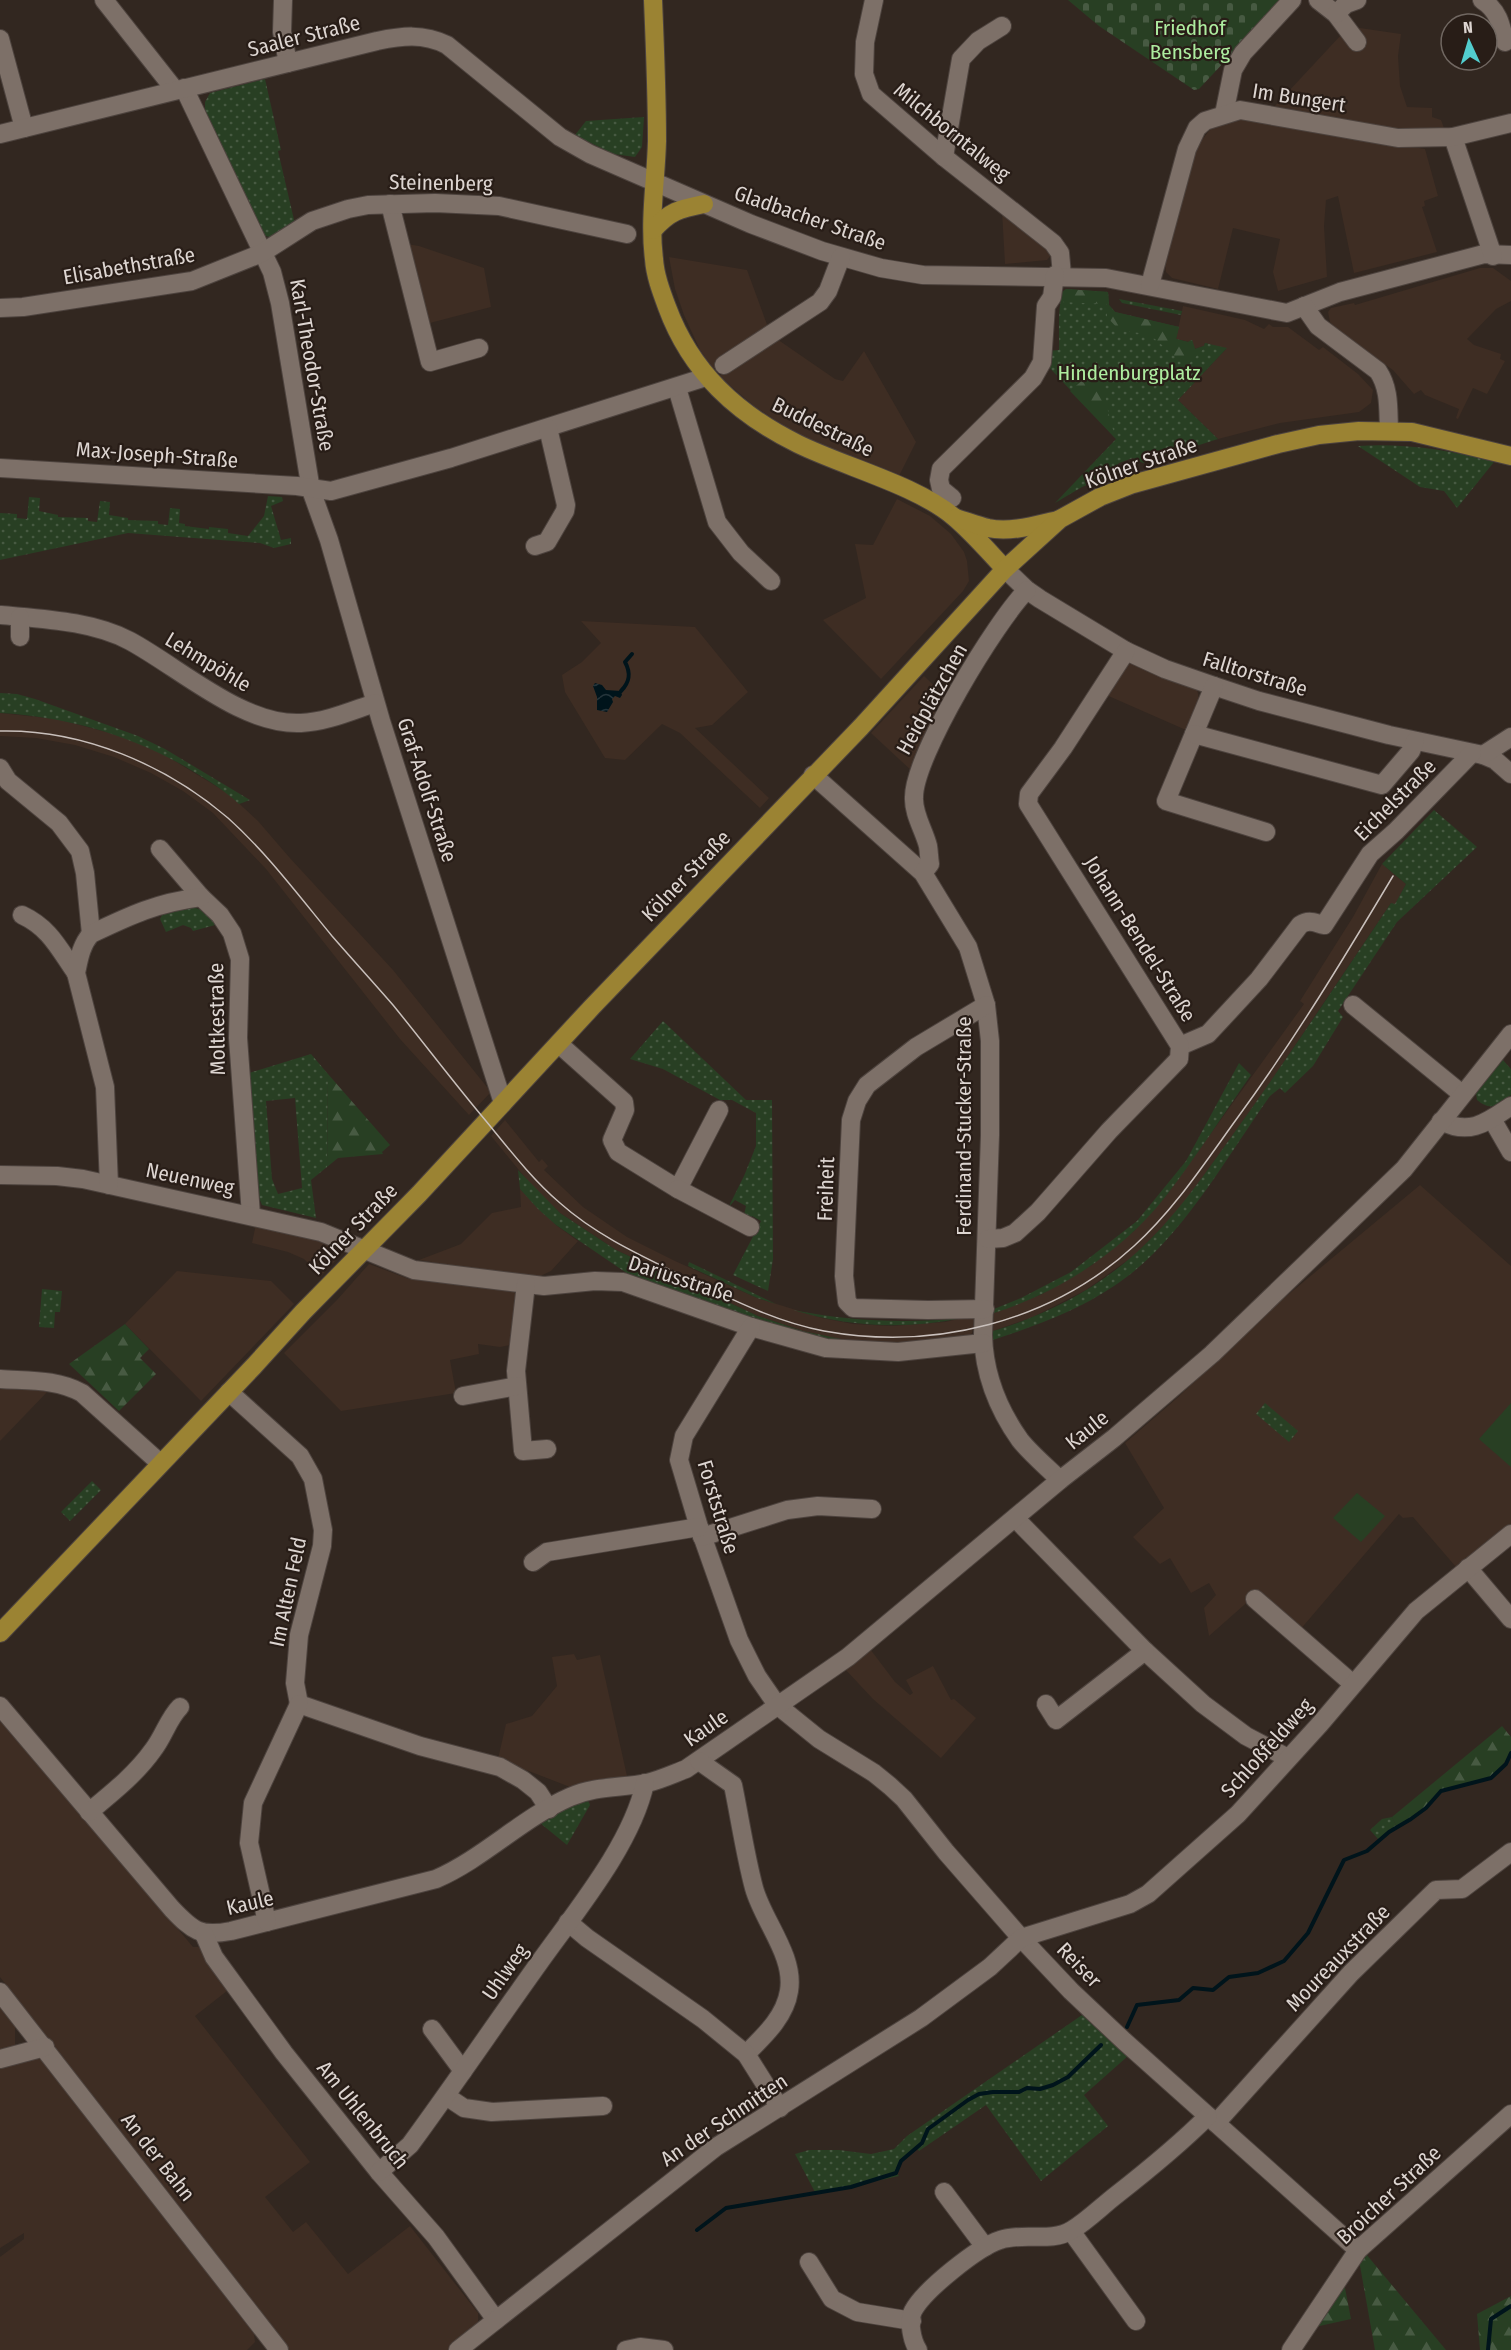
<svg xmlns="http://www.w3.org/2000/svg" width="1511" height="2350" viewBox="0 0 1511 2350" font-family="'Fira Sans Condensed',sans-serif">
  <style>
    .built { fill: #3e2d23 }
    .green { fill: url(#green-dots); fill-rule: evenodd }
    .forest { fill: url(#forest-firs) }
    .cemetery { fill: url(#cemetery-stones) }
    .pitch { fill: #283f23 }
    .water { fill: url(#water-waves) }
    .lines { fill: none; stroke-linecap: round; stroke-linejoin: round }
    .stream { stroke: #00141b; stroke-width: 4 }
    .minor-casing { stroke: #4d433e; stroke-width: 20 }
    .major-casing { stroke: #4d433e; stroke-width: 20 }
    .minor { stroke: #7d7068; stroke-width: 18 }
    .major { stroke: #9b8333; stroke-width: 18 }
    .tram { stroke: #c9c0bc; stroke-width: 1.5 }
    .labels { text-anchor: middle; stroke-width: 4.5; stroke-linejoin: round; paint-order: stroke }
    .park-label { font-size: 21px; fill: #adec9f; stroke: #281d17 }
    .street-label { font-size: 21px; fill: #ddd5d1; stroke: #281d17 }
  </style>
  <defs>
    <pattern id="green-dots" width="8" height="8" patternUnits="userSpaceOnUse" patternTransform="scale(1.5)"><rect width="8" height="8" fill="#283f23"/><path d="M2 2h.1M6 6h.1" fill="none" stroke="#475a42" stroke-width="1.8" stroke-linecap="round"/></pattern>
    <pattern id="forest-firs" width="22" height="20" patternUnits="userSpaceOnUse" patternTransform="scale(1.5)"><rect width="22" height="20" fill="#283f23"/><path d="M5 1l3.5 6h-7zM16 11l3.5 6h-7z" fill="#475a42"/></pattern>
    <pattern id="cemetery-stones" width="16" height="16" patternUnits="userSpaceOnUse" patternTransform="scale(1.5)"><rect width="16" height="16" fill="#283f23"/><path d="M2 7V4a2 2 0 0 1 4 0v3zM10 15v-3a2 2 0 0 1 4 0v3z" fill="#475a42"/></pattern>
    <pattern id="water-waves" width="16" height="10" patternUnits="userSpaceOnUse" patternTransform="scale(1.5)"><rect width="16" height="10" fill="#00141b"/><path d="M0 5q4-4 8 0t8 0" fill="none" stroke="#25353b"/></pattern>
  </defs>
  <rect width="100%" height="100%" fill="#322720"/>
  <g class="built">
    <polygon points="1346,26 1401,34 1398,56 1400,86 1407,107 1432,108 1432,117 1441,120 1444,128 1405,129 1379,126 1274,107 1342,34"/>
    <polygon points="1241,119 1425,149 1438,196 1424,201 1425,206 1422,207 1437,252 1354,273 1338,196 1326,200 1324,226 1327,277 1278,291 1273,272 1280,239 1233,228 1218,289 1172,278 1166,272 1165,263 1187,173 1198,145 1209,131 1216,126"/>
    <polygon points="1002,211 1053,253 1047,260 1005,264"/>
    <polygon points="406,244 419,246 484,268 491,307 426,324"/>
    <polygon points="669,257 747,270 769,330 713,369 700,350 684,315 675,289"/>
    <polygon points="1480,268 1493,268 1511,281 1511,301 1496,309 1467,339 1474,345 1501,354 1500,359 1505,361 1487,394 1473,388 1458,419 1456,418 1459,409 1425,395 1421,390 1414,394 1393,370 1339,333 1330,322 1328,312 1331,308 1354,303 1355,305"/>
    <polygon points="1183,306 1245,320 1264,329 1269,324 1273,327 1288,327 1319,350 1323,347 1358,374 1373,390 1371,403 1359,412 1280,423 1218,439 1178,400 1226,349 1205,343 1204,346 1194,349 1189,342 1176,339"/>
    <polygon points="774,337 835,379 843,381 864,351 916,442 899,476 805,437 784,426 754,406 719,376"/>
    <polygon points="897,499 930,516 951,534 964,552 967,561 969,581 963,591 881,679 823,620 866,598 855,544 873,545"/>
    <polygon points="581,621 695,627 748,692 712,725 695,728 769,798 760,808 680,733 662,724 625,760 605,758 565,692 562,675 582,662 601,643"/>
    <polygon points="1131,663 1197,689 1199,699 1186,730 1104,694 1125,664"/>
    <polygon points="924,676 948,699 913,772 871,733"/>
    <polygon points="0,713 57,719 125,737 160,752 229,794 258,821 289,857 393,970 491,1092 469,1115 400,1039 266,869 213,813 183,791 151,773 114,757 75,745 36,738 0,736"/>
    <polygon points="1382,864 1406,884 1395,905 1391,903 1265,1090 1180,1209 1135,1255 1086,1290 1033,1317 993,1331 994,1313 1042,1294 1092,1265 1134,1231 1165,1197 1304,1004 1300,1001 1353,917"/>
    <polygon points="505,1120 539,1162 542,1159 548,1166 544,1170 583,1207 627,1237 675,1261 757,1298 822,1318 853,1324 892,1326 945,1322 975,1315 972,1333 969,1336 881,1344 827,1337 803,1331 758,1316 616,1250 560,1213 532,1186 491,1136"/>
    <polygon points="1420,1185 1511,1266 1511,1533 1464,1559 1456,1567 1413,1517 1403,1518 1399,1514 1299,1631 1252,1598 1209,1636 1204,1608 1216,1595 1209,1583 1191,1593 1170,1558 1160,1564 1133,1537 1164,1508 1125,1443 1176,1399 1283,1299"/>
    <polygon points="520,1189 556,1225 578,1241 551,1271 536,1278 419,1260 461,1244 492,1213 521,1207"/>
    <polygon points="256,1224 320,1238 336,1254 336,1260 321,1276 304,1259 288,1252 252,1243"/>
    <polygon points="369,1264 409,1279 429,1279 513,1291 517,1296 510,1345 500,1347 478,1344 479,1354 450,1360 456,1393 341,1411 284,1353 337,1300"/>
    <polygon points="177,1271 271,1281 294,1304 201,1401 125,1324"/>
    <polygon points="0,1386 49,1390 0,1441"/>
    <polygon points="870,1649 895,1682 910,1695 913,1693 906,1680 933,1666 951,1700 954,1699 976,1718 941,1758 873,1699 845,1669"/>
    <polygon points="574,1654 577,1660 600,1655 627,1776 590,1781 570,1787 498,1759 506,1724 532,1716 557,1686 552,1657"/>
    <polygon points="0,1717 193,1947 200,1947 232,1987 195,2016 310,2162 265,2197 293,2232 306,2222 348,2274 410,2226 478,2313 478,2323 450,2350 289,2350 0,1977"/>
    <polygon points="0,2005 15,2025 15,2048 0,2052"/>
    <polygon points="41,2058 45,2060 254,2334 255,2342 247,2350 0,2350 0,2257 24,2239 24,2233 0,2248 0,2068"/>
  </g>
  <g class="green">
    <polygon points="265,79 281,150 278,151 295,224 272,238 260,234 205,112 205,102 210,93"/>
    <polygon points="644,117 642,147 635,157 613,154 575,135 586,121"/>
    <path d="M1066 289 1108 292 1109 305 1115 312 1179 327 1176 339 1188 342 1192 340 1195 349 1204 346 1205 343 1227 348 1178 400 1218 439 1143 463 1133 458 1119 463 1106 477 1082 487 1055 503 1116 439 1047 365V351L1059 350C1060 335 1056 299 1066 289Z"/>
    <polygon points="1119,299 1182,311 1181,315 1122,303"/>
    <path d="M1358 446C1404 443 1450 450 1494 462L1457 508 1444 491 1420 487Z"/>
    <polygon points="268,496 282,497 283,501 271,506 281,540 291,538 291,544 274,548 260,543 128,533 0,560 0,513 17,514 17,518 27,519 29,497 40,498 39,511 58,515 58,517 88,518 88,521 97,522 100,501 110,502 109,515 128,518 128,520 158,521 158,524 168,525 170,508 180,509 179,523 185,524 185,526 209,529 209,527 228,529 228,533 248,536 264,516"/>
    <path d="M0 693 17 694 35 699 138 736 165 749 250 800 239 804C223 789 204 778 186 767 127 734 67 717 0 713Z"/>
    <path d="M1434 810 1477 847 1397 922 1338 1011 1343 1017 1313 1066 1285 1093 1280 1088 1270 1096C1225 1159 1180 1243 1114 1286 1077 1311 1035 1326 993 1340V1331C1046 1315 1095 1290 1136 1253 1175 1218 1204 1175 1234 1133 1288 1058 1339 980 1391 903L1395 904 1406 884 1382 864Z"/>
    <polygon points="193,907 207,912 219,924 193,931 191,928 183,925 166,932 160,919 163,913"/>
    <polygon points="663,1021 746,1100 772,1100 773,1259 768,1291 733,1275 761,1221 752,1216 749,1221 744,1215 746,1206 735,1200 728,1208 744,1176 756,1146 756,1113 732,1100 720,1100 663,1069 630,1059"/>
    <path d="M311 1054 328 1074 327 1167 311 1180 316 1218 262 1205 258 1195 249 1073ZM295 1098 302 1188 278 1194 272 1179 266 1101Z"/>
    <path d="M1503 1060 1511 1069V1095C1497 1105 1492 1112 1477 1100L1476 1093Z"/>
    <path d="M1239 1063 1251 1075C1223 1115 1196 1157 1166 1196 1123 1251 1060 1292 994 1313V1309L1021 1298 1071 1272 1137 1221 1186 1161Z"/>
    <polygon points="518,1170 560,1213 616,1250 758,1316 803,1331 859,1343 823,1338 760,1321 631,1276 556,1225 538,1209 520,1189"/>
    <polygon points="689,1262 776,1304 757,1298 688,1266"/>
    <polygon points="42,1289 62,1291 60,1312 55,1312 54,1328 39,1327"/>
    <path d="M793 1310C849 1321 905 1324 962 1318 904 1330 849 1327 793 1310Z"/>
    <polygon points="1265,1403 1298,1431 1289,1442 1256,1414"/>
    <polygon points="92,1481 101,1490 70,1521 61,1512"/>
    <polygon points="587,1798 590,1805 567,1845 540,1823 554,1814"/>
    <polygon points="1392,1817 1397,1827 1379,1840 1370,1830 1382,1819"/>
    <polygon points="1082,2015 1128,2056 1084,2095 1108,2126 1041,2181 986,2105 919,2151 917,2148 900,2160 895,2172 899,2176 816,2194 795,2154 809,2150 839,2150 871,2154 894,2149 907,2136"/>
  </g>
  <g class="forest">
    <polygon points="1066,289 1108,292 1109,305 1115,312 1179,327 1176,339 1188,342 1192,340 1195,349 1204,346 1205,343 1208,344 1185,368 1179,360 1155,339 1140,333 1120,331 1107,317 1107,304 1060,302 1062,292"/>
    <path d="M1106 358C1101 388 1107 410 1116 439L1070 391 1092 372 1084 363Z"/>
    <polygon points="328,1074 390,1145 382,1152 383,1154 338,1158 327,1167"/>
    <polygon points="125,1324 149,1349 140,1358 156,1374 119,1411 69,1364"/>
    <polygon points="1502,1726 1511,1737 1511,1751 1501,1768 1489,1778 1443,1789 1422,1811 1397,1827 1392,1817"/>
    <polygon points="1366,2254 1446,2350 1375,2350 1359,2260"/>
    <polygon points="1344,2283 1351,2319 1315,2327"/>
    <polygon points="1511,2296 1511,2350 1480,2350 1477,2314"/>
  </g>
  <polygon class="cemetery" points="1068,0 1282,0 1199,89 1194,90 1099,26"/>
  <g class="pitch">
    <polygon points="1511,1403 1511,1467 1479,1439"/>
    <polygon points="1357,1493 1385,1516 1361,1542 1333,1518"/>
  </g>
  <polygon class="water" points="595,683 602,685 606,690 621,691 622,695 620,698 615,696 612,699 613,702 607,712 597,710 597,697 593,686"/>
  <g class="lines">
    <g class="stream">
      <path d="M621 691C630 682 631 673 625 662L632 654"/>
      <polyline points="1127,2027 1137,2005 1179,2000 1193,1988 1213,1990 1229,1977 1258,1973 1284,1961 1308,1933 1344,1860 1367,1851 1389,1832 1411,1819 1426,1808 1441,1791 1491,1778 1506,1764 1511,1753"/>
      <polyline points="697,2230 726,2208 851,2187 896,2173 901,2161 922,2143 928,2129 968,2100 979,2094 993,2092 1019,2092 1027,2088 1040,2089 1053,2085 1068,2077 1101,2045"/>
      <polyline points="1488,2350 1491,2319 1511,2306"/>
    </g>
    <g class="minor-casing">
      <g id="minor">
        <polyline points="104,0 175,90"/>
        <polyline points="283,0 282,32 288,63"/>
        <polyline points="874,0 865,42 864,74 871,94 944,157 1053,243 1060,253 1062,275"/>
        <polyline points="1318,0 1336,14 1357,42"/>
        <path d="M1482 0C1498 10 1501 24 1505 42"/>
        <polyline points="1336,14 1346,4 1357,0"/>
        <polyline points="0,39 24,128"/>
        <polyline points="184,88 272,272 280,303 311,490 329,540 381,721 503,1103"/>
        <polyline points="1224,114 1233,70 1243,53 1292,0"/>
        <path d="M0 134 377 41C402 36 423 33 447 45L560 137 590 154 751 224 822 251 881 268 923 275 1106 278 1287 313 1340 292 1484 254 1511 255"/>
        <polyline points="1453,137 1493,256"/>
        <polyline points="944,157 961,59 978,41 1002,26"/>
        <polyline points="390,204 430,362 479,348"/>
        <polyline points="1150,285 1187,149 1197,128 1205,121 1240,110 1398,138 1453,137 1511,123"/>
        <path d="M1304 306 1318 326 1378 371C1390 389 1388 409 1389 430"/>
        <polyline points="0,308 23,307 192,281 262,253 312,221 348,209 368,205 435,203 499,206 627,234"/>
        <polyline points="724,365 820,302 828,291 841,257"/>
        <polyline points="677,388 717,522 741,553 771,581"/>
        <polyline points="0,468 297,486 331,491 451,458 706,377"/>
        <polyline points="952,498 941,489 939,480 941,469 1033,378 1042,362 1046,306 1052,297 1055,275"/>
        <polyline points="535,546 547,542 565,511 566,505 548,428"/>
        <polyline points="1005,569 1027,590 1040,599 1126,651 1165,669 1214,686 1259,701 1389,735 1483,755 1495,760 1511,774"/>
        <path d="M1 615C43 619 93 621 130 641 180 668 243 726 301 723 326 722 351 711 375 703"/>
        <polyline points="20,617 20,637"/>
        <polyline points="1214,686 1166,801 1266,832"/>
        <polyline points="1194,734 1382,785 1411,751 1415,741"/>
        <polyline points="1483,755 1511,737"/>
        <polyline points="0,768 8,781 59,823 80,851 85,873 91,934"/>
        <path d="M813 775 923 873 968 947 986 1005 990 1041V1135L983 1335C984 1373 998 1409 1020 1440 1031 1454 1047 1467 1060 1480"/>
        <polyline points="160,849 201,897 220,915 232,933 240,959 238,1038 251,1215"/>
        <path d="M923 873 930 864C929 858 929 852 928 846 924 830 913 814 914 797 914 756 996 621 1027 590"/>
        <path d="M22 915C50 928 59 949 76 973"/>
        <polyline points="1353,1005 1462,1094"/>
        <polyline points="559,1044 624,1102 625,1110 612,1140 618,1152 678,1189 719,1110"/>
        <path d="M1180 1046 1208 1034 1259 979 1300 925C1309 919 1315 923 1324 925L1370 854 1396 831 1472 753"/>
        <polyline points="1492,1119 1511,1152"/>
        <path d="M1441 1121C1470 1136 1487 1122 1511 1106"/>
        <polyline points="0,1175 57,1176 83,1179 321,1232 414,1270 544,1286 595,1281 623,1282 751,1327 826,1348 898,1352 983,1343"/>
        <path d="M109 1185 105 1087 76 973C79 959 81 945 91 934 131 915 156 903 201 897"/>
        <polyline points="678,1189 750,1227"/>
        <polyline points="988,1239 1003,1238 1015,1233 1038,1212 1109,1131 1179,1059 1180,1046 1028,804 1029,794 1063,748 1126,651"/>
        <polyline points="526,1284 516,1371 523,1451 547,1449"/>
        <polyline points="985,1309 928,1310 853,1308 847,1302 844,1276 851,1120 857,1101 867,1085 916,1047 986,1005"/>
        <polyline points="751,1327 684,1436 679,1460 699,1527 739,1640 757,1676 777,1705 819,1739 874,1773 890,1786 904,1799 946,1852 1021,1938 1071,1991 1124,2041 1358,2250"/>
        <path d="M0 1379C29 1381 57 1379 82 1393L160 1463"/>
        <polyline points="229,1392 300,1456 313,1479 323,1530 322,1546 299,1635 295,1683 299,1704 420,1746 500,1767 523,1780 538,1792 549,1809"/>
        <polyline points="463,1396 517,1386"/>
        <polyline points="1016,1519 1145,1651 1203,1704 1246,1736 1288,1758"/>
        <polyline points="702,1537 787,1510 818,1506 872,1509"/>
        <polyline points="533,1562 547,1552 699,1527"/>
        <polyline points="1468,1568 1511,1619"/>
        <polyline points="1255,1599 1353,1684"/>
        <polyline points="1046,1704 1056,1720 1145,1651"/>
        <path d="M0 1706 172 1909C193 1931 200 1937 231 1931L436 1879C484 1858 522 1818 570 1797 595 1786 620 1788 647 1783 660 1780 673 1774 686 1769L848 1657 1060 1480 1114 1438 1212 1354 1404 1169 1511 1034"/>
        <path d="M699 1761 733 1785C740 1819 745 1854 754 1888 763 1921 795 1956 789 1991 785 2017 764 2036 746 2054"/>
        <path d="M89 1812C112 1793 136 1774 153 1750 164 1736 168 1719 180 1707"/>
        <polyline points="267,1922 249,1843 253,1803 299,1704"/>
        <polyline points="568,1922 587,1938 703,2019 746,2054 780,2108"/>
        <polyline points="204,1934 214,1957 284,2053 379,2172 436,2237 496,2320"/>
        <polyline points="0,1992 279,2350"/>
        <polyline points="432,2029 463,2071"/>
        <polyline points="0,2059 45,2047"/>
        <polyline points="446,2096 464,2108 492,2112 603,2106"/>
        <polyline points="1216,2123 1351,1973 1436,1890 1462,1889 1511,1852"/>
        <path d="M379 2172 410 2145C454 2085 496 2023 539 1963 576 1911 632 1844 645 1783"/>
        <polyline points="944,2192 985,2247"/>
        <polyline points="1071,2231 1136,2321"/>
        <polyline points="809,2262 832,2299 857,2312 912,2321"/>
        <polyline points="458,2350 716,2147 921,2018 990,1967 1021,1938 1130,1904 1148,1894 1238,1814 1320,1724 1416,1611 1511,1534"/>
        <polyline points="626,2350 640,2347 664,2350"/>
        <path d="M918 2350C912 2341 908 2321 913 2311 924 2290 978 2247 1000 2240 1023 2232 1051 2243 1072 2230 1087 2221 1101 2207 1115 2196 1147 2171 1179 2145 1208 2116"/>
        <polyline points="1291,2350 1358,2250 1511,2114"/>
      </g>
    </g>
    <g class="major-casing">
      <g id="major">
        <path d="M653 0C655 47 657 94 657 141 656 180 649 220 654 259 655 275 661 291 667 307 691 372 737 414 798 444 845 467 916 485 954 517 973 533 989 552 1005 569"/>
        <path d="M653 230C670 211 679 209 704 204"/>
        <path d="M956 518C966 521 977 525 988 528 1010 533 1036 525 1058 520"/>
        <polyline points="0,1633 254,1366 303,1312 419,1194 592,1007 861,727 1005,569 1060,519 1100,497 1133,484 1278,444 1319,435 1359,431 1412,432 1511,456"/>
      </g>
    </g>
    <use href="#minor" class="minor"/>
    <use href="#major" class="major"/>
    <path class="tram" d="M0 731C83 729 166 765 228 818 267 853 299 896 332 936 352 959 373 982 393 1005 424 1043 454 1083 486 1121 509 1149 532 1179 560 1203 597 1236 642 1256 687 1278 731 1299 776 1322 824 1331 934 1351 1051 1322 1134 1246 1175 1209 1206 1161 1238 1117 1295 1039 1344 958 1393 876"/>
  </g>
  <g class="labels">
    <g class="park-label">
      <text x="1190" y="35">Friedhof<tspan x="1190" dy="24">Bensberg</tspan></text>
      <text x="1129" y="380">Hindenburgplatz</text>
    </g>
    <g class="street-label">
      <text transform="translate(304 36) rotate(-14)" y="7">Saaler Straße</text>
      <text transform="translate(1299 98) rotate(9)" y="7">Im Bungert</text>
      <text transform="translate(952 132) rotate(39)" y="7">Milchborntalweg</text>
      <text transform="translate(441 183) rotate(1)" y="7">Steinenberg</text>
      <text transform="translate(810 218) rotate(19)" y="7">Gladbacher Straße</text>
      <text transform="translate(129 266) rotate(-10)" y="7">Elisabethstraße</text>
      <text transform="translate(312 365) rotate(80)" y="7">Karl-Theodor-Straße</text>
      <text transform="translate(823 427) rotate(26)" y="7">Buddestraße</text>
      <text transform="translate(157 455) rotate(4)" y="7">Max-Joseph-Straße</text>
      <text transform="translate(1141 463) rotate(-19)" y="7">Kölner Straße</text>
      <text transform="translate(208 662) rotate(31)" y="7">Lehmpöhle</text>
      <text transform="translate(1255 674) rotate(17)" y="7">Falltorstraße</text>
      <text transform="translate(932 699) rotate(-61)" y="7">Heidplätzchen</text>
      <text transform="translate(427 790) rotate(72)" y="7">Graf-Adolf-Straße</text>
      <text transform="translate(1395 800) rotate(-45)" y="7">Eichelstraße</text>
      <text transform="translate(686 876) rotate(-46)" y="7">Kölner Straße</text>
      <text transform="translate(1140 939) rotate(58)" y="7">Johann-Bendel-Straße</text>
      <text transform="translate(217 1019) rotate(-91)" y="7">Moltkestraße</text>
      <text transform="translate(964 1126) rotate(-90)" y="7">Ferdinand-Stucker-Straße</text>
      <text transform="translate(190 1179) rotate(12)" y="7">Neuenweg</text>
      <text transform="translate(826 1189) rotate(-88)" y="7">Freiheit</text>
      <text transform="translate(353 1229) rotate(-46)" y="7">Kölner Straße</text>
      <text transform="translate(681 1279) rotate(18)" y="7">Dariusstraße</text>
      <text transform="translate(1087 1430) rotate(-39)" y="7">Kaule</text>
      <text transform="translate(718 1507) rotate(73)" y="7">Forststraße</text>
      <text transform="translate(288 1592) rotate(-78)" y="7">Im Alten Feld</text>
      <text transform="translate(706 1728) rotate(-35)" y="7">Kaule</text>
      <text transform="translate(1267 1748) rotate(-48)" y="7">Schloßfeldweg</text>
      <text transform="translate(250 1903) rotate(-13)" y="7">Kaule</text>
      <text transform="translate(1338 1958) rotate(-46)" y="7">Moureauxstraße</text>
      <text transform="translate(1079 1965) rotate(46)" y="7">Reiser</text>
      <text transform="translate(505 1972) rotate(-55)" y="7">Uhlweg</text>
      <text transform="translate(363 2115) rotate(51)" y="7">Am Uhlenbruch</text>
      <text transform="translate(724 2120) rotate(-34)" y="7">An der Schmitten</text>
      <text transform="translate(158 2157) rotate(52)" y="7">An der Bahn</text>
      <text transform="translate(1389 2195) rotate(-43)" y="7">Broicher Straße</text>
    </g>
  </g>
  <g transform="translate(1469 42) rotate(356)"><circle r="28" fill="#281d17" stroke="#706761" stroke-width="1.5"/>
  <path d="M0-4.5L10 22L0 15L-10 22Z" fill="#52cdce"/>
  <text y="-9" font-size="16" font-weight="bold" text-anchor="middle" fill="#ddd5d1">N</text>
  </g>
</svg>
